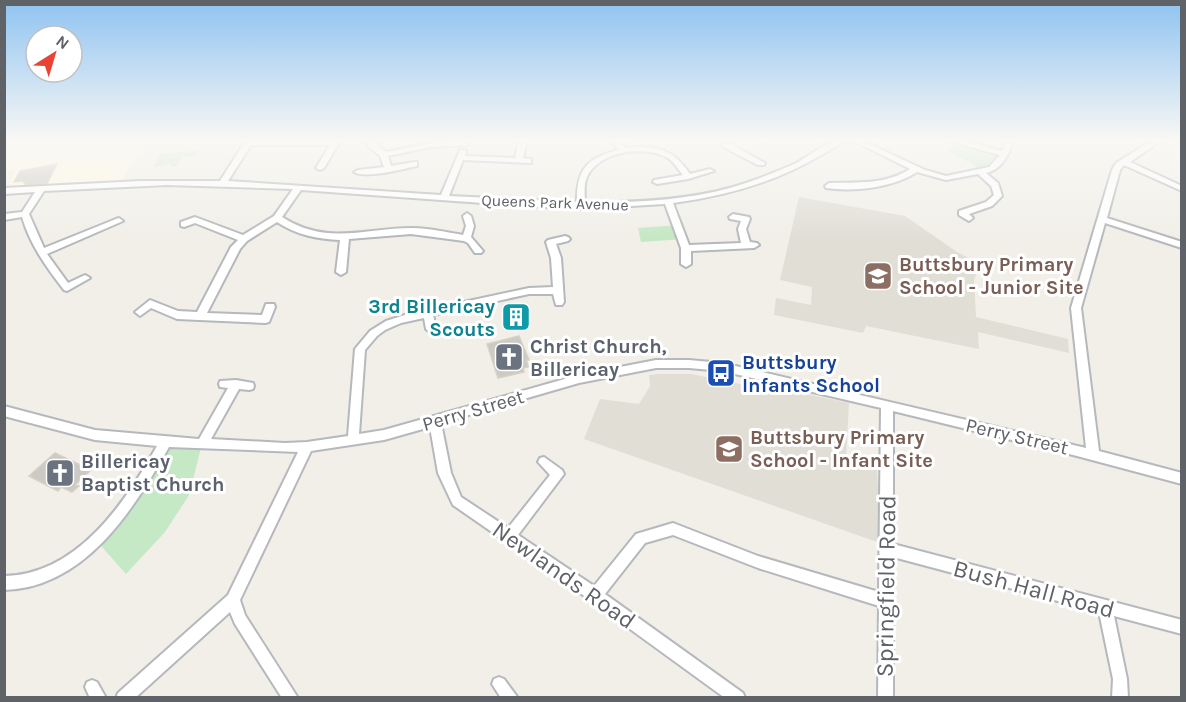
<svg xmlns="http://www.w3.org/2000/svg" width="1186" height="702" viewBox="0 0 1186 702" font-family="Karla,sans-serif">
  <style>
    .commercial { fill: #fef7e0 }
    .education { fill: #e1ded6 }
    .green { fill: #c5e8c5 }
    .building { fill: #cccac5; stroke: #d6d1c6; stroke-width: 1.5 }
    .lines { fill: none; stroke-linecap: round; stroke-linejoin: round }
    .minor-casing { stroke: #b5b8bc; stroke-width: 4 }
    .minor { fill: #fff; fill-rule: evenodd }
    .labels { text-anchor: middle; stroke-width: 6; stroke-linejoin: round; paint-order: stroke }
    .far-street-label { font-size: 16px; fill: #5f6368; stroke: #fff }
    .education-label { font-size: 20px; font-weight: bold; fill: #785e54; stroke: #fff; text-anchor: start }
    .culture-label { font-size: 20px; font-weight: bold; fill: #0d838f; stroke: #fff; text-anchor: end }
    .worship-label { font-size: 20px; font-weight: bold; fill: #5b616d; stroke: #fff; text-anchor: start }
    .transit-label { font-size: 20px; font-weight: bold; fill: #164399; stroke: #fff; text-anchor: start }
    .street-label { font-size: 20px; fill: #5f6368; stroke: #fff }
    .near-street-label { font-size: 24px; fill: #5f6368; stroke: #fff }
  </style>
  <rect width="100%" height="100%" fill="#f1efe8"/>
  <polygon class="commercial" points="22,140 145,140 123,180 7,189 15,170 5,169 5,156"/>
  <g class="education">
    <polygon points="799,197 905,216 957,252 980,264 974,280 976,317 1068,339 1069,353 978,332 979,349 866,326 863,333 774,315 776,298 811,305 812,287 780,280"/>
    <polygon points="659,374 691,374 750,386 758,384 849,403 846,459 877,467 880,543 584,439 600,399 639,404 650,386 649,375"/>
  </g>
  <g class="green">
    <polygon points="955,142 967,149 997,156 994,163 979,168 949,151"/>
    <polygon points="199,150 196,156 182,157 176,166 170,167 171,164 154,167 160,154"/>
    <polygon points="678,225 683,239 641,242 638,228"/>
    <polygon points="166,442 202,444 189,495 165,532 126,574 95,539"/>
  </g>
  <g class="building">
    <polygon points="57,164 47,184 26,185 24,183 25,181 14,182 20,171"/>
    <polygon points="519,304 527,327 514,330 506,307"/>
    <polygon points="519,336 529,360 526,360 529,367 523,368 524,372 498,378 487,344"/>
    <polygon points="55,453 91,470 75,485 79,486 72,492 61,487 58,491 29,476"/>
  </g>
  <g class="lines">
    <g class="minor-casing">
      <g id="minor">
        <path d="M246 140 335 141 339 143 324 168 320 170 316 168 330 145H251L228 181 441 195 460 150H466L465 156 515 158 519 140H527L523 158 531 159V163L463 160 449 196 577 202C576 170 587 158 618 150L612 140H620L625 148C656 145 672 148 690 174L710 169 714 171 688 179 657 184 653 182 654 180 683 175C678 169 674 162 668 158 645 145 601 151 588 175 583 183 585 194 585 202 639 203 698 200 749 182 763 177 778 171 792 165 809 158 826 139 845 140 838 146 829 150 821 155 776 182 725 196 673 203L689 245 741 243 738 229 741 221 730 219 729 217 733 214 749 217 750 219 746 229 750 242 757 243 759 245 754 248 691 251V264L686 267 681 264V248L665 204 581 209 497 204 301 190 282 217C327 246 364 228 412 228 429 228 446 232 463 235L466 226 463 216 467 213 471 216 474 226 471 237 483 251 481 253H475L468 243 464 241 411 234 349 239 346 272 341 275 336 272 340 240C317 239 297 235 277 222L247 241 240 249 207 313 262 315 266 304H274L275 307 269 322 265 323 177 319 151 308 140 316 135 312 150 300 178 311 197 312 231 247 238 240 195 223 184 227 181 226V222L195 217 243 235 274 216 293 189 167 185 44 191 29 214 44 248 116 219 119 218 123 221 47 254 68 283 85 275 90 278 67 291 64 290C47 268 30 245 22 217L4 220V214L22 212 35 192 4 194V188L140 181H220Z"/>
        <path d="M852 140H861L925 170 946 176 989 167 1000 155 952 142 951 140H962L1002 151 1006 140H1014C1008 155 1003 169 986 173L998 183 1002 196 992 206 969 214 973 218 969 221 959 215V211L986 202 994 195 991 186 978 174 946 180 917 172C892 188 854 192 826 188L825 186 829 183C857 182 885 185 910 169Z"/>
        <path d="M1153 140H1162L1130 162 1182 186V191L1124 165 1120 170 1107 218 1182 242V248L1105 223 1081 308 1099 451 1182 473V484L1077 456 893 411V544L1182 620V634L1114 616 1127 679 1128 698H1112L1113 679 1099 612 893 557V695L892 698H878L879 606 758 568 673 535 645 543 605 594 743 693 745 698H725L590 600 453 505 438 473 430 427 384 440 311 451 240 600 245 615 298 698H282L235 624 230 612 135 698H116L118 693 228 595 298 452 169 447C134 509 85 588 4 590V576C77 575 125 503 157 446L95 440 4 416V406L95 430 199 439 228 388 220 387 219 384 220 381 236 380 253 383 254 386 253 389 249 390 239 389 211 439 285 443 307 442 348 436 355 349 370 331 386 321 408 314 529 288 553 287 551 258 546 242 548 240 565 236 568 237 570 239 568 241 556 244 561 258 564 302 562 305H556L553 294H529L433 315 436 329 431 333 426 329 424 318 401 323 385 330 377 336 365 350 359 434 384 430 579 375 656 360H689L722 363 758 371 1086 448 1071 308 1112 170 1116 163ZM656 368H689L722 371 881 408 879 592 758 556 673 523 636 534 594 586 518 535 564 474 562 470 544 457 540 458 538 462 550 475 508 528 461 497 451 473 441 423 579 383Z"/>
        <path d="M465 141 469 143 468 145 431 147 388 156 391 166 414 162H417V166C402 169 366 179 354 172L358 170 384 167 380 156 368 146V142H374L386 152 431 143Z"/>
        <polygon points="723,143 729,143 765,163 764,165 758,165 723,147"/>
        <polygon points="499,677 504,679 518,698 501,698 492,684 494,679"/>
        <polygon points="92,680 97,682 106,698 90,698 85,687 87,682"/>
      </g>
    </g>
    <use href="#minor" class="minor"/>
  </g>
  <linearGradient id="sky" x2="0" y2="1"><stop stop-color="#8fc3f1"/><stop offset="0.59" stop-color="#f9f8f5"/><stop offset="1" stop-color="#f9f8f5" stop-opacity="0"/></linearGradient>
  <rect width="1186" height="238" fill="url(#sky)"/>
  <defs>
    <g id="school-square" transform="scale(1.5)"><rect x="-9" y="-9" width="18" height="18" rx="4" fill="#8d6e63" stroke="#fff"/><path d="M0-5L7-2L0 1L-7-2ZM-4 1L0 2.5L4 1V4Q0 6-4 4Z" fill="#fff"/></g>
    <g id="building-square" transform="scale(1.5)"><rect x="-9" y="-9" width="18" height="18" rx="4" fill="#0f9aa8" stroke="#fff"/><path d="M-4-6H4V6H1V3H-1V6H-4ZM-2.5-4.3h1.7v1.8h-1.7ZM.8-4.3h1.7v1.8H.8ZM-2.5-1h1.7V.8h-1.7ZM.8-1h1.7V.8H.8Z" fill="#fff"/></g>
    <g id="church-square" transform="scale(1.5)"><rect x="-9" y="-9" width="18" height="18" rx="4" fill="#6b7280" stroke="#fff"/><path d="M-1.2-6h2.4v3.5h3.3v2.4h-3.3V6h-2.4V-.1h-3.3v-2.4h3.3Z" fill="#fff"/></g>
    <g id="bus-square" transform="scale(1.5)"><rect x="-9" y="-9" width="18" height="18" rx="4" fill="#1a4fb4" stroke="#fff"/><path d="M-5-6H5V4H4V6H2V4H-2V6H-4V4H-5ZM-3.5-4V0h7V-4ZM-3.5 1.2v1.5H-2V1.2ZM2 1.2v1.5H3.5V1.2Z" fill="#fff"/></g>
  </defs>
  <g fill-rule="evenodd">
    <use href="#school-square" x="878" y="276"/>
    <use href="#building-square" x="516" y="317"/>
    <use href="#church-square" x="509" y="357"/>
    <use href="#bus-square" x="721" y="373"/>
    <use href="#school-square" x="729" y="449"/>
    <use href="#church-square" x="60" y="473"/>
  </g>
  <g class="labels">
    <g class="far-street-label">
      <text transform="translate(555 202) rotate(2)" y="6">Queens Park Avenue</text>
    </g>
    <g class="education-label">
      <text x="899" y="271">Buttsbury Primary<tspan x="899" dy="23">School - Junior Site</tspan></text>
      <text x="750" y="444">Buttsbury Primary<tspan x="750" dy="23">School - Infant Site</tspan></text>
    </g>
    <g class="culture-label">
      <text x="495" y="313">3rd Billericay<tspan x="495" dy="23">Scouts</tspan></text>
    </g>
    <g class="worship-label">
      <text x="530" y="353">Christ Church,<tspan x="530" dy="23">Billericay</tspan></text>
      <text x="81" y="468">Billericay<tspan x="81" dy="23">Baptist Church</tspan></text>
    </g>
    <g class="transit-label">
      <text x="742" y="369">Buttsbury<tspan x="742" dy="23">Infants School</tspan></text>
    </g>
    <g class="street-label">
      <text transform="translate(473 410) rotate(-16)" y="7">Perry Street</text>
      <text transform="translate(1017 436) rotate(13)" y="7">Perry Street</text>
    </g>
    <g class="near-street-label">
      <text transform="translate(564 575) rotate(35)" y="8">Newlands Road</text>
      <text transform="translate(886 586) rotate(-89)" y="8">Springfield Road</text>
      <text transform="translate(1034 589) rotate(15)" y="8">Bush Hall Road</text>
    </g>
  </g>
  <rect width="1186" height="702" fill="none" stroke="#5f6368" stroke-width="12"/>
  <g transform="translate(54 54) rotate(37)"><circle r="28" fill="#ffffff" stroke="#bfc1c3" stroke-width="1.5"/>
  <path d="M0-4.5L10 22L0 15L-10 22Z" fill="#ea4335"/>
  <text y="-9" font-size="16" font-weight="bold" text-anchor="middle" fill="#5f6368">N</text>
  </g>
</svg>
